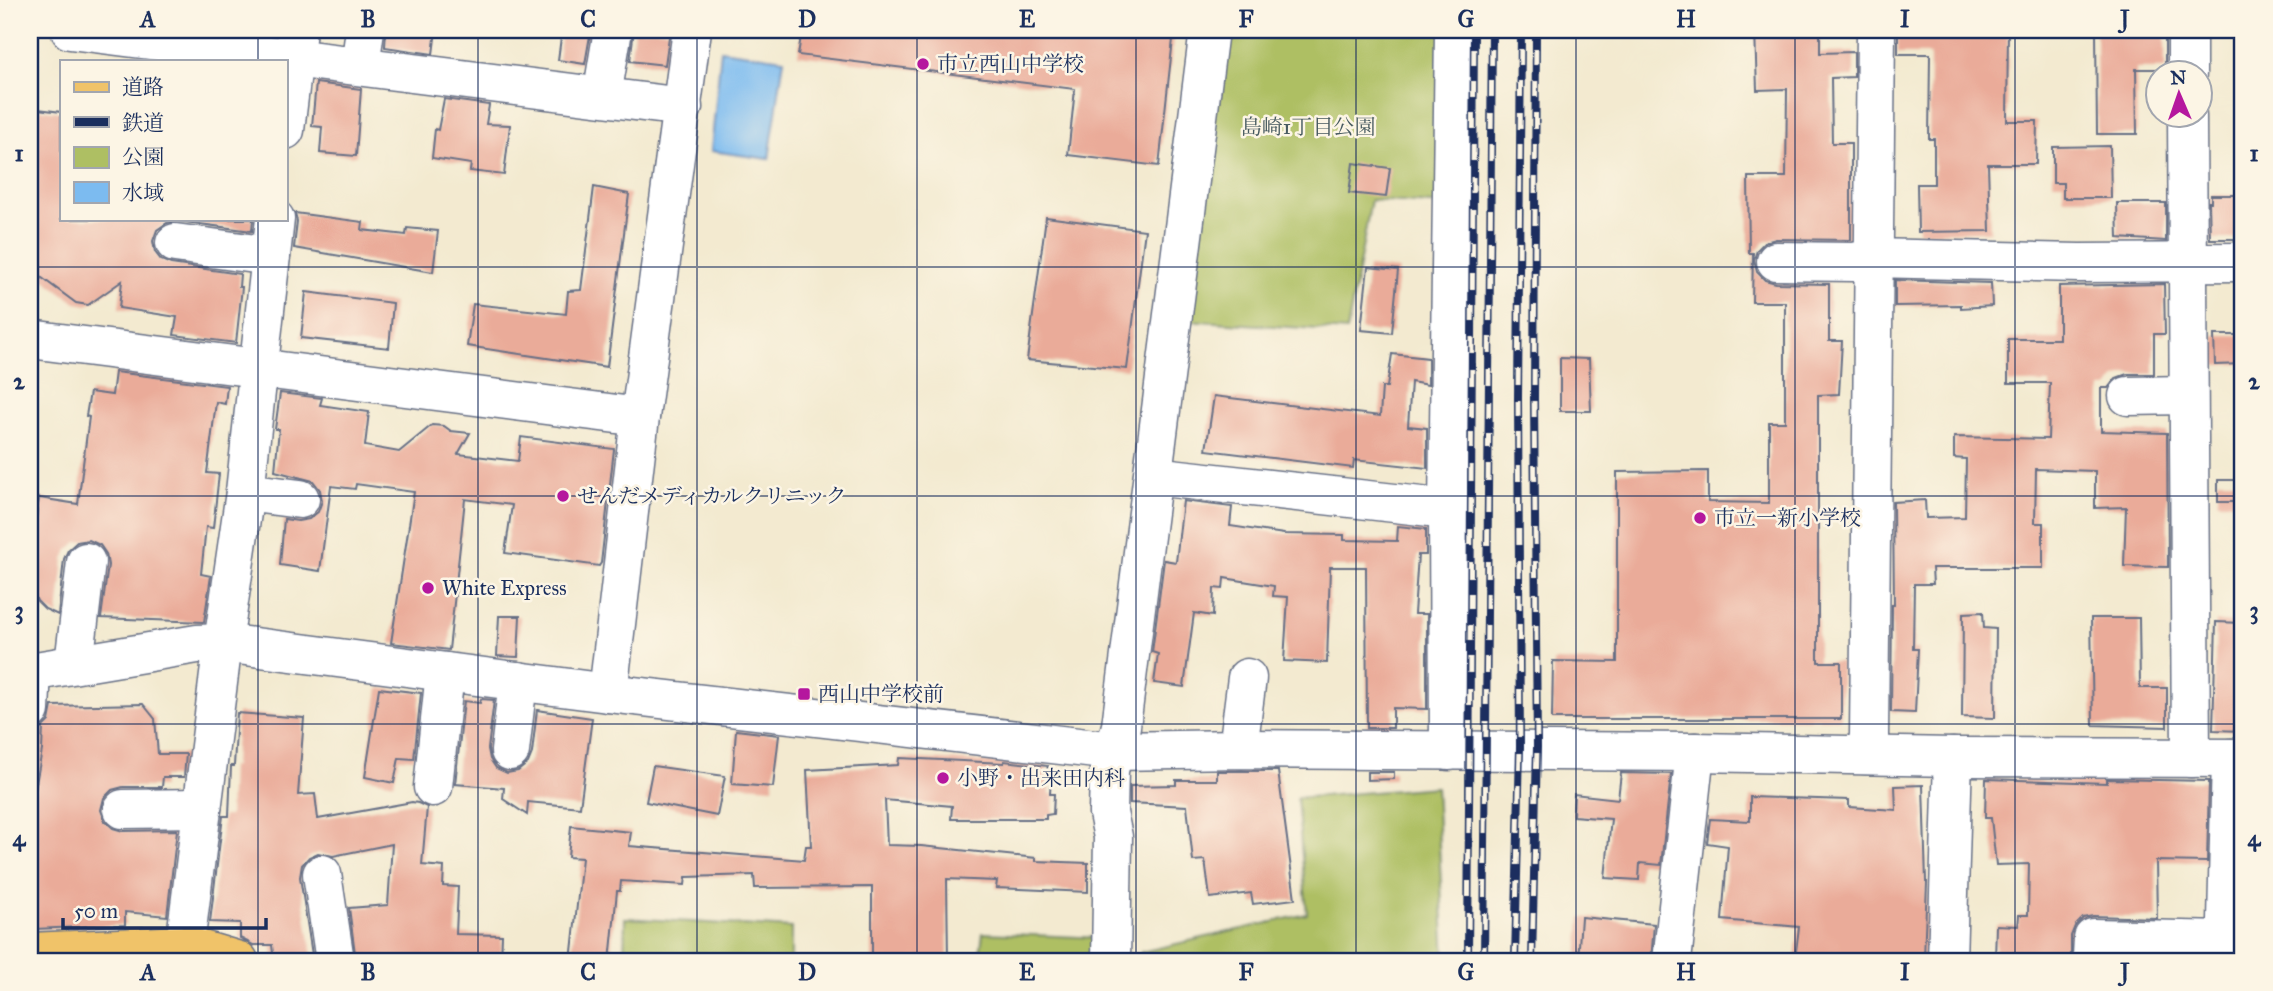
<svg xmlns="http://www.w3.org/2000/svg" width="2273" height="991" viewBox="0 0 2273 991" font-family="'IM FELL Great Primer','Noto Serif JP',serif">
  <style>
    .green { fill: #aebf63; stroke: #647760; stroke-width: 2 }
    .water { fill: #7cbbf0; stroke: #4c75a7; stroke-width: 2 }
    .building { fill: #eaab99 }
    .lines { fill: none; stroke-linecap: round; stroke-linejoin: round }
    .minor-casing { stroke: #677086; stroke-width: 41 }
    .major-casing { stroke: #677086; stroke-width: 41 }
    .minor { stroke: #fff; stroke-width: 38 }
    .major { stroke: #f0c369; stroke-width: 38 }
    .rail-casing { stroke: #1b2f5e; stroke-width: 8 }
    .rail { stroke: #fcf5e5; stroke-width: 5; stroke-dasharray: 16; stroke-linecap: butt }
    .grid { fill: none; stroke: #1b2f5e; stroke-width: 2; stroke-opacity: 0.55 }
    .poi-dot { fill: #b5179e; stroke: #fcf5e5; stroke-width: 2.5 }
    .labels { text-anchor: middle; stroke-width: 5; stroke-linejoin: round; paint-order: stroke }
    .poi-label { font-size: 21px; fill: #1b2f5e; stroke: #fcf5e5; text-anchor: start }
    .park-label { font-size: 21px; fill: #475a60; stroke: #fcf5e5 }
    .neatline { fill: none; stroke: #1b2f5e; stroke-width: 2.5 }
    .grid-label { font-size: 23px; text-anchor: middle; font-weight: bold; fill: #1b2f5e }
  </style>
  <rect width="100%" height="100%" fill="#fcf5e5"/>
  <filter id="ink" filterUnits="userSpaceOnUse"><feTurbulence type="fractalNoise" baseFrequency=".0143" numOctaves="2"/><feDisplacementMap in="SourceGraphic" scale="14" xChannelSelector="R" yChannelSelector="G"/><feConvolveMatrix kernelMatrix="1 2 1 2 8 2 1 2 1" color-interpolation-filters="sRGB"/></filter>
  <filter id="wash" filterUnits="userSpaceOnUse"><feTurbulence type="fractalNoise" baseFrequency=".00686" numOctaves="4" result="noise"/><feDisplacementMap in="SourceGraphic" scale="28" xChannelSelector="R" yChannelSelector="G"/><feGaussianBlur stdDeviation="1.57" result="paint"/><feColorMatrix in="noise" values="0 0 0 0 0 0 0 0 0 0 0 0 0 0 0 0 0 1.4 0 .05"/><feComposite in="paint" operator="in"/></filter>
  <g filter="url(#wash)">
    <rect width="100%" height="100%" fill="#f3ead0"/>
    <g class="green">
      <polygon points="1220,30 1450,30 1446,205 1371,200 1347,331 1187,320"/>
      <polygon points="1436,787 1445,961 1141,961 1141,952 1307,914 1297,798"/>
      <polygon points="625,918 791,928 791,961 624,961"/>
      <polygon points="983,933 1101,938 1101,961 979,961"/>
    </g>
    <polygon class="water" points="721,50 784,59 769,159 711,151"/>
    <g id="blocks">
      <g class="building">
        <polygon points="386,30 436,30 433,54 385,47"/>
        <polygon points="562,30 591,30 585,64 558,60"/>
        <polygon points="634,30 670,30 665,65 630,61"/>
        <polygon points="802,30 1025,30 1081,37 1082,30 1174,30 1159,166 1068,155 1075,89 798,55"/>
        <polygon points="1755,30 1820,30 1820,53 1854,52 1854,77 1831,78 1832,143 1851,143 1851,240 1776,239 1765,242 1757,250 1754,260 1757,272 1765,280 1776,283 1829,284 1829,341 1842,341 1839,394 1818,395 1818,662 1841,662 1841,719 1552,719 1553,661 1617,662 1617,472 1708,471 1708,502 1769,503 1769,422 1785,422 1785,302 1752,302 1753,253 1749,253 1748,177 1786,177 1787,89 1757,90"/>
        <polygon points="1898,30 2008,30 2007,121 2037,121 2036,164 1988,164 1990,231 1918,232 1917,184 1934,184 1934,139 1929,139 1930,54 1898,54"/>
        <polygon points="2096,30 2165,30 2165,69 2136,69 2137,134 2097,134"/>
        <polygon points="316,83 361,89 356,156 320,153 322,127 312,126"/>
        <polygon points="444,99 489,105 486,124 510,125 504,175 470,171 471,164 432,158 435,129 438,130"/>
        <polygon points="30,108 61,112 61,219 253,219 252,231 178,221 167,223 157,230 153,241 155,252 161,260 171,264 240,274 239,287 242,287 236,343 174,335 177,317 119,308 122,281 88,305 76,303 30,269"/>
        <polygon points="2110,146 2111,198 2063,198 2063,183 2053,183 2053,147"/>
        <polygon points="1353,163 1390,168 1386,197 1349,193"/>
        <polygon points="594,187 629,194 607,367 467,346 473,304 566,314 568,291 581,290"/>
        <polygon points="2211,195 2240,195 2241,239 2210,239 2209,202 2211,202"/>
        <polygon points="2117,203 2166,203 2166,241 2118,238"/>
        <polygon points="295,213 363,222 362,230 406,235 407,228 438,231 433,272 294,248 297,221"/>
        <polygon points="1046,217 1145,230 1127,369 1027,360"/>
        <polygon points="1368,267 1398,270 1392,333 1361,330"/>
        <polygon points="1895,280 1991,283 1992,306 1961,308 1961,305 1895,306"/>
        <polygon points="2164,284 2165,334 2154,334 2154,374 2127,374 2116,378 2108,388 2101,388 2101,431 2167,433 2168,567 2124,566 2126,507 2095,508 2095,471 2036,469 2035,523 2043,523 2043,568 1932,568 1933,584 1914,584 1913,649 1918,649 1915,713 1891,712 1892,605 1894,605 1893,502 1925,500 1926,518 1965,517 1966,459 1954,458 1954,437 2048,439 2050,383 2008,383 2008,339 2059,339 2059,286"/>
        <polygon points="306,292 393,303 389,348 301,338"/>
        <polygon points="2214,335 2243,335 2243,364 2215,365"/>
        <polygon points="1392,354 1428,358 1428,385 1411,382 1408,426 1427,428 1427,468 1354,460 1353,468 1206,450 1214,396 1380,416 1382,387 1387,387"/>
        <polygon points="1560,358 1589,359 1591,411 1560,411"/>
        <polygon points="115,372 227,386 225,404 216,402 207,473 219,474 213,528 206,527 201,574 211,576 204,622 101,618 108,565 106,554 100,545 89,540 77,542 68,550 64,559 58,615 45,609 37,601 30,585 30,557 39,498 78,504 89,417 86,416 90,392 112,395"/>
        <polygon points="280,393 322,398 320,405 369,412 365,446 399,452 432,425 444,426 451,431 470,433 458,454 518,461 521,437 614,449 601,563 599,566 505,553 512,505 465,499 449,650 391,643 414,492 356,484 355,489 331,486 320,571 280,565 284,519 298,521 309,519 318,512 322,501 320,490 313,481 275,471 279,429 275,429"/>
        <rect x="2218" y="480" width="25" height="22"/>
        <polygon points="1183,501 1232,507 1230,526 1284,534 1344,535 1344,540 1397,541 1398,526 1426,529 1426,555 1418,555 1414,614 1427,614 1427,709 1393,708 1393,728 1367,728 1366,567 1330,567 1327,663 1284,661 1288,597 1273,596 1274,586 1224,578 1223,589 1214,588 1213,616 1194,613 1184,687 1154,683 1158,654 1152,652 1164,560 1176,562"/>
        <polygon points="1983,612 1984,628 1996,629 1995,718 1962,717 1963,613"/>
        <polygon points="499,616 520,616 518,657 497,656"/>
        <polygon points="2091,618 2139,618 2140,688 2167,688 2167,727 2093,725"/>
        <polygon points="2216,622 2243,623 2243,731 2213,730"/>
        <polygon points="379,688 421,693 414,759 399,758 394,783 365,777"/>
        <polygon points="481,699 494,700 488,749 490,759 496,768 507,773 518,771 528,763 532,753 537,710 592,718 580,807 528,802 527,815 503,799 504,788 455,784 464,701 480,703"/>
        <polygon points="143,704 155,719 158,754 186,754 184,777 163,777 162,787 123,787 112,790 104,798 101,810 105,821 113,828 123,831 177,830 167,916 125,912 125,925 34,929 30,818 42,750 43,727 49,721 52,706"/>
        <polygon points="237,713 304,718 298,795 315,794 318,819 412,802 418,803 427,807 422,865 444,867 443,886 458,887 456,934 502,935 501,961 356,961 349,908 388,905 392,844 333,856 318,853 309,857 302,865 300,877 313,961 274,961 272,945 253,945 240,938 240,923 210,922 223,816 229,816 231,766 234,766"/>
        <polygon points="736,730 779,735 773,787 732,784"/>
        <polygon points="899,758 1004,763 1004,761 1048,766 1046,775 1051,776 1050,794 1054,794 1053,814 1046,815 1046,819 951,819 952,806 885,800 887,845 921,846 1036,858 1036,861 1088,863 1088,892 996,888 997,881 947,879 948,961 872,961 872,887 755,888 754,875 686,877 685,885 621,881 620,891 617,891 610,961 571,961 582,858 568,857 571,826 631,832 629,846 804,860 806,846 811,846 807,770 898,765"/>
        <polygon points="653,766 725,776 717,816 646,802"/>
        <polygon points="1217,771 1278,771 1295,899 1253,904 1251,893 1210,898 1205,860 1193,861 1187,806 1130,803 1130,786 1176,785 1176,780 1217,780"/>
        <polygon points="1367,772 1394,772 1394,779 1367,780"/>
        <polygon points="1621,773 1671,774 1661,865 1640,863 1639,880 1605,878 1611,819 1573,816 1574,794 1618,799"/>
        <polygon points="1986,779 2107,783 2107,779 2209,781 2207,862 2156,861 2157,918 2093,916 2083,918 2075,926 2071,936 2071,961 1995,961 1996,925 2018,926 2019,915 2028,915 2029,864 1996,865 1991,818 1985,818"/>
        <polygon points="1923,785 1926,882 1927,882 1924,958 1868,956 1867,961 1814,961 1795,959 1799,927 1722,920 1728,846 1707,843 1710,819 1750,821 1750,797 1849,800 1849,807 1896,810 1895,786"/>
        <polygon points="1581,917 1654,924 1651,961 1578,961"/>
      </g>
    </g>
  </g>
  <g filter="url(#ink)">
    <use href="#blocks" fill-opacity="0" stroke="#677086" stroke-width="2"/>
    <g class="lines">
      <g class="minor-casing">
        <g id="minor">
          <polyline points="70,30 683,107"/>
          <polyline points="360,66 365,30"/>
          <polyline points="2187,74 2187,30"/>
          <polyline points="602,96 613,30"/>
          <polyline points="2187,116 2191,758"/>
          <polyline points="285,130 297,30"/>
          <polyline points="175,243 271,256"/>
          <polyline points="1776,261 1854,262 1872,258 2079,263 2243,262"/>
          <polyline points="30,339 640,417"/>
          <polyline points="2128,396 2188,395"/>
          <polyline points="1153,476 1448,509"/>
          <polyline points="245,492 300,499"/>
          <polyline points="74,664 86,562"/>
          <polyline points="30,672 197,644 223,643 608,693 1113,751 1241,749 1695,752 1953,757 2243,758"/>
          <polyline points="608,693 640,417 692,30"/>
          <polyline points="30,710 32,671"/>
          <polyline points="1241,749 1240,733 1247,678"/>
          <polyline points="510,751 518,681"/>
          <polyline points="1449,751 1448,509 1454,30"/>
          <polyline points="1865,755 1869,736 1876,30"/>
          <polyline points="433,787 445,672"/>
          <polyline points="123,809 202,808"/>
          <polyline points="322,874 335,961"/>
          <polyline points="2092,956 2093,938 2226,941"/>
          <polyline points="186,961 185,945 223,643 245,492 275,219"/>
          <polyline points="1111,961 1113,837 1108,813 1109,770 1121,726 1209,30"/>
          <polyline points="1672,961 1695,752"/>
          <polyline points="1947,961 1953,757"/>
          <polyline points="2226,961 2231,758"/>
        </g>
      </g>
      <g class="major-casing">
        <polyline id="major" points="30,952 185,945 239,961"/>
      </g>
      <use href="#minor" class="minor"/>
      <use href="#major" class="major"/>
      <g class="rail-casing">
        <g id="rail">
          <polyline points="1468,961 1474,30"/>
          <polyline points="1484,961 1492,30"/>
          <polyline points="1515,961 1520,747 1518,399 1521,30"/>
          <polyline points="1532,961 1537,747 1534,399 1536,30"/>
        </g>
      </g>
      <use href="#rail" class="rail"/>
    </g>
  </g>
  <path class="grid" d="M258 30V61M478 30V961M697 30V961M917 30V961M1136 30V961M1356 30V961M1576 30V961M1795 30V961M2015 30V961M258 219V961M30 267H2243M30 496H2243M30 724H2243"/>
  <g class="poi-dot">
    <circle cx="923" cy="64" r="7"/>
    <circle cx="563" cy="496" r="7"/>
    <circle cx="1700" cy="518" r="7"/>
    <circle cx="428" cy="588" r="7"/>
    <rect x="797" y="687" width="14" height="14" rx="3.5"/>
    <circle cx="943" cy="778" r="7"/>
  </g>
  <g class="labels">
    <g class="poi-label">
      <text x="937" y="71">市立西山中学校</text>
      <text x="577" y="503">せんだメディカルクリニック</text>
      <text x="1714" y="525">市立一新小学校</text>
      <text x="442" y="595">White Express</text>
      <text x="818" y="701">西山中学校前</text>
      <text x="957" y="785">小野・出来田内科</text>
    </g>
    <g class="park-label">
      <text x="1308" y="134">島崎1丁目公園</text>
    </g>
  </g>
  <rect width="2273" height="991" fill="none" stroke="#fcf5e5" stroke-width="77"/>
  <rect x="60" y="60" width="228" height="161" fill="#fcf5e5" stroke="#a2a6af" stroke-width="2"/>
  <rect x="74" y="82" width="35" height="10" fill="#f0c369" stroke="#a2a6af" stroke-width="2"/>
  <text x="122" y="94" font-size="21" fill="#1b2f5e">道路</text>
  <rect x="74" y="117" width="35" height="10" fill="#1b2f5e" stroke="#a2a6af" stroke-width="2"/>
  <text x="122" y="130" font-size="21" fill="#1b2f5e">鉄道</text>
  <rect x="74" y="147" width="35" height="21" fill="#aebf63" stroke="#a2a6af" stroke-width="2"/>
  <text x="122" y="164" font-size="21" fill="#1b2f5e">公園</text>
  <rect x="74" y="182" width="35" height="21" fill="#7cbbf0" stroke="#a2a6af" stroke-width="2"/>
  <text x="122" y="200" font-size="21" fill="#1b2f5e">水域</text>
  <g transform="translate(2179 94) rotate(358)"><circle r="33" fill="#fcf5e5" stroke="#a2a6af" stroke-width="2"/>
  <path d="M0-5L12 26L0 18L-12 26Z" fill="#b5179e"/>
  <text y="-10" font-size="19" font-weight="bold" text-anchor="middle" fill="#1b2f5e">N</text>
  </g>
  <path d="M63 918v10h203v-10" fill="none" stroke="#1b2f5e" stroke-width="3.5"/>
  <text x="74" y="918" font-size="21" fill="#1b2f5e" stroke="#fcf5e5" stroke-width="5" paint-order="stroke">50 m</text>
  <rect x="38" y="38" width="2196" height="915" class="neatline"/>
  <g class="grid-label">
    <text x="148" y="27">A</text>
    <text x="368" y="27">B</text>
    <text x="588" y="27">C</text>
    <text x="807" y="27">D</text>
    <text x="1027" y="27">E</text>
    <text x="1246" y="27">F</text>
    <text x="1466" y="27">G</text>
    <text x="1686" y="27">H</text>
    <text x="1905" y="27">I</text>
    <text x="2125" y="27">J</text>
    <text x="19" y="161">1</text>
    <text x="2254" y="161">1</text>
    <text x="19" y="389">2</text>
    <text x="2254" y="389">2</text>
    <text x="19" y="618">3</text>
    <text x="2254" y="618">3</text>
    <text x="19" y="846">4</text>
    <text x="2254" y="846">4</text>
    <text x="148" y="980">A</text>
    <text x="368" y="980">B</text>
    <text x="588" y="980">C</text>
    <text x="807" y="980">D</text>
    <text x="1027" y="980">E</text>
    <text x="1246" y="980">F</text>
    <text x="1466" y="980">G</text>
    <text x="1686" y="980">H</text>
    <text x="1905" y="980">I</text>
    <text x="2125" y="980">J</text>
  </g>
</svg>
